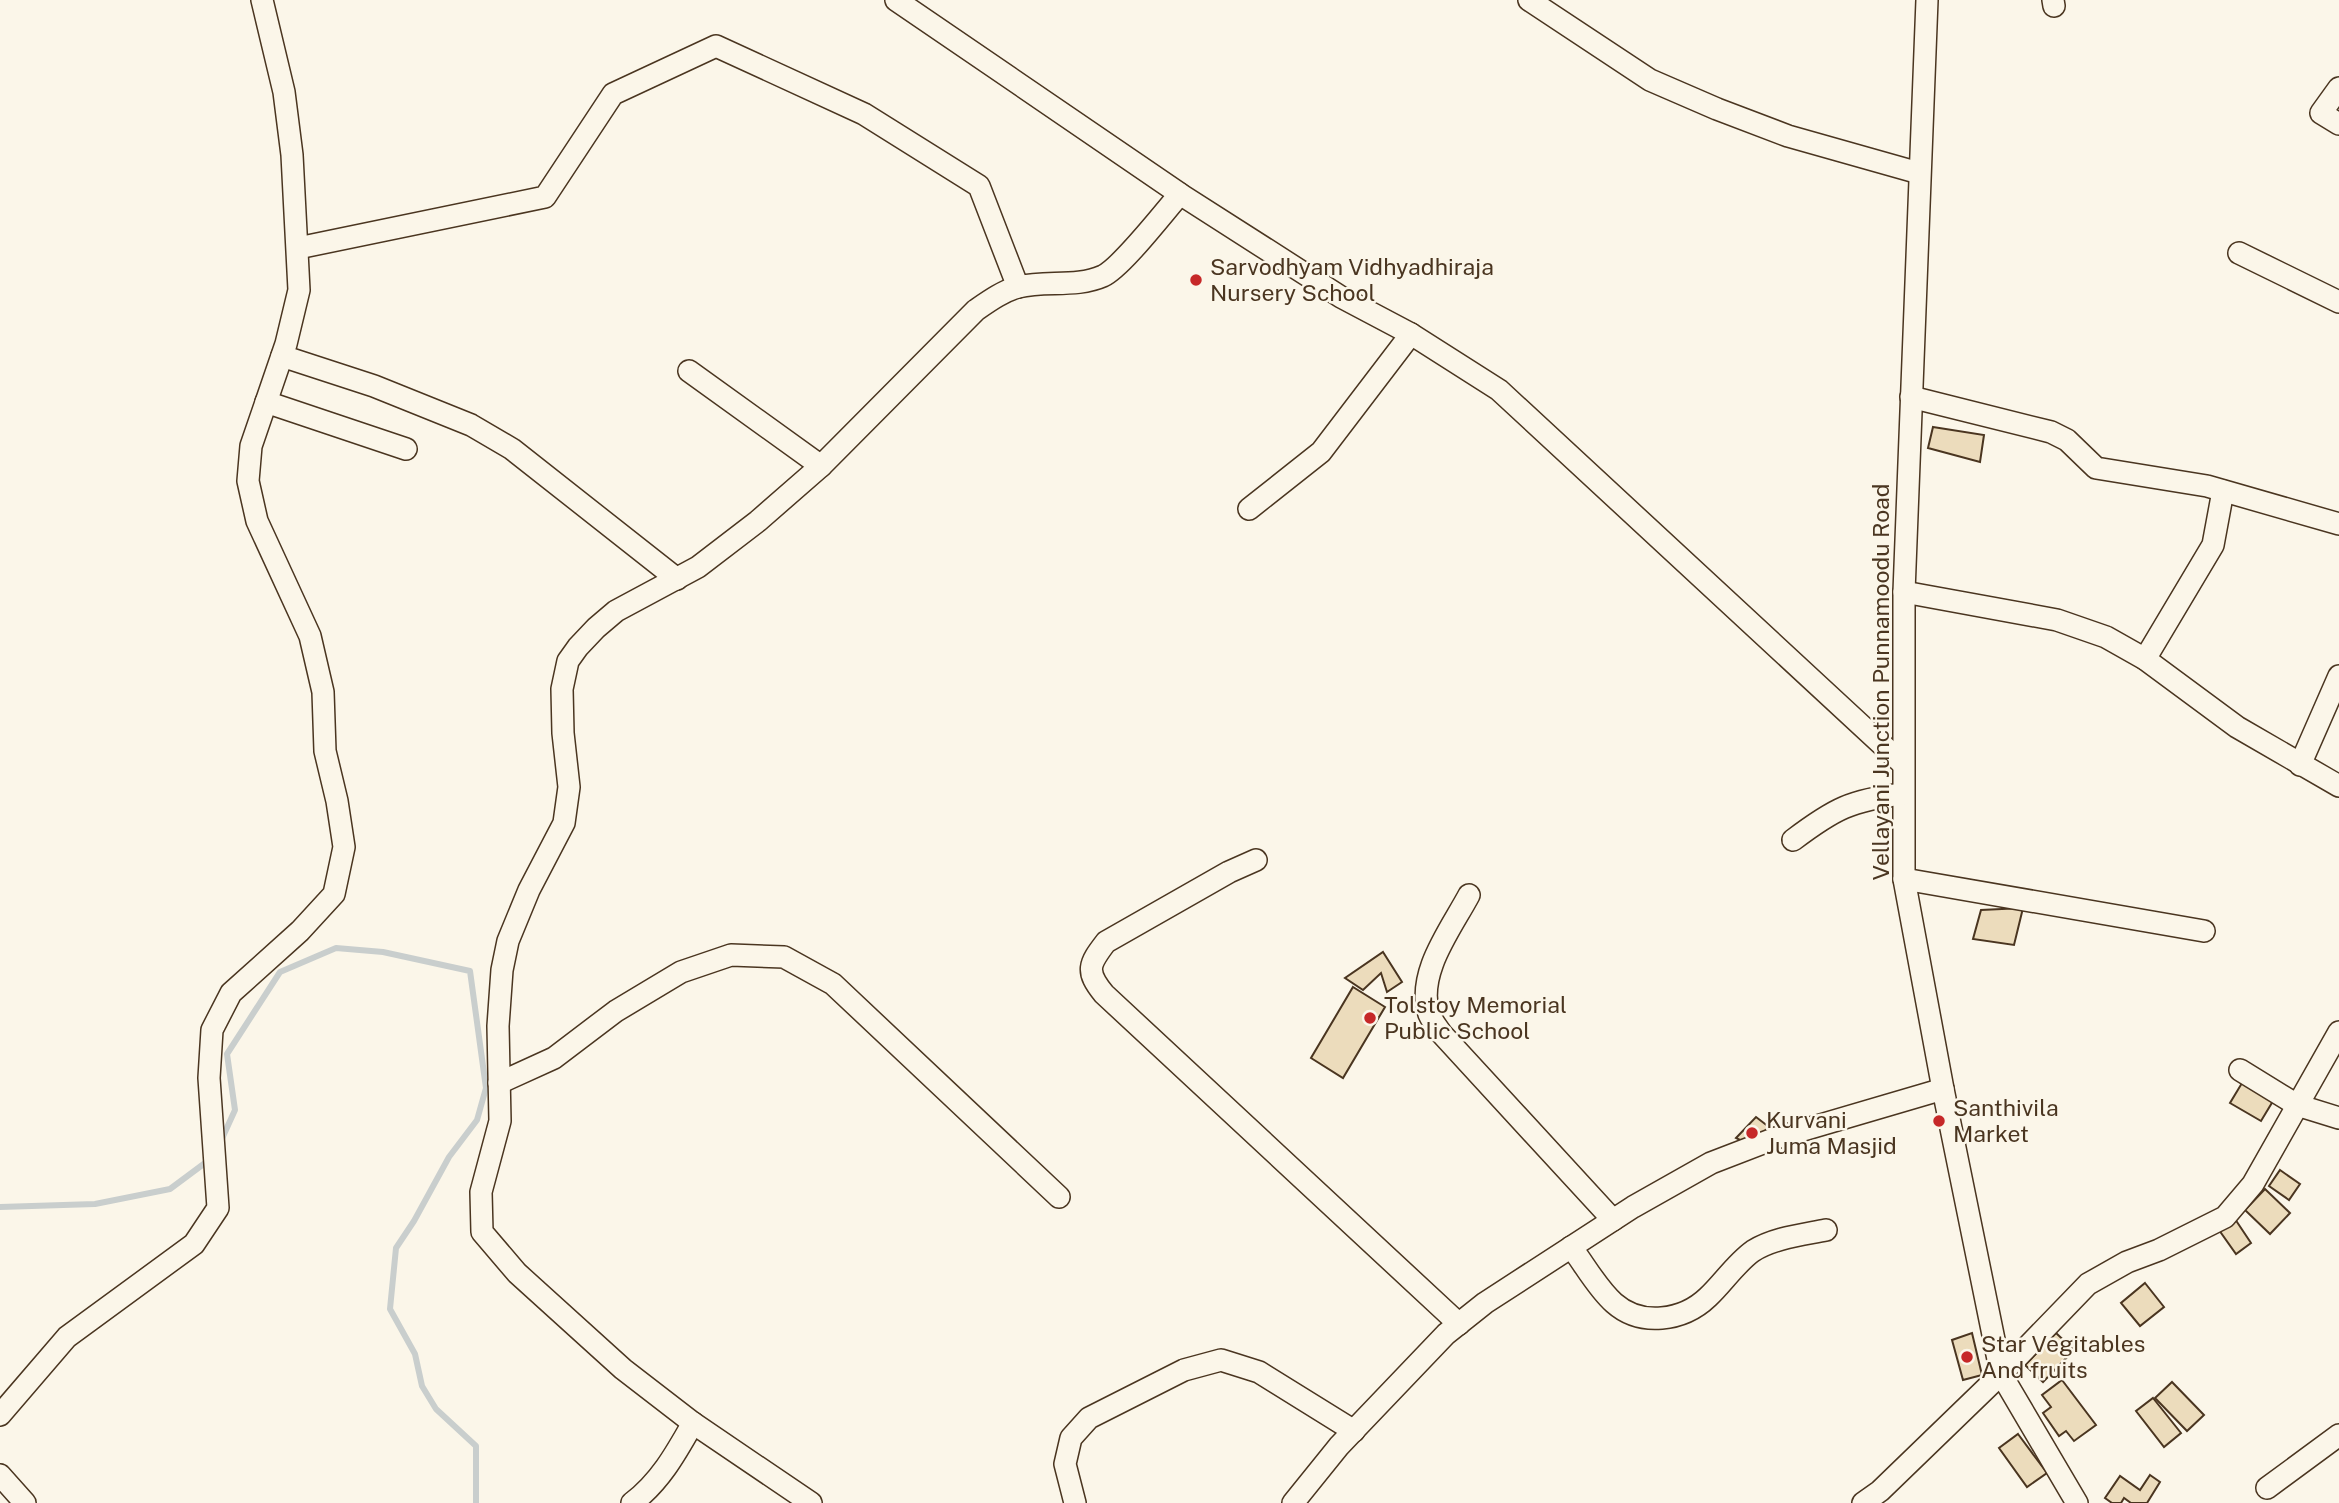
<svg xmlns="http://www.w3.org/2000/svg" width="2339" height="1503" viewBox="0 0 2339 1503" font-family="'Public Sans',sans-serif">
  <style>
    .lines { fill: none; stroke-linecap: round; stroke-linejoin: round }
    .stream { stroke: #c9cecd; stroke-width: 6 }
    .building { fill: #ecdcbc; stroke: #4a3520; stroke-width: 2 }
    .minor-casing { stroke: #4a3520; stroke-width: 24 }
    .minor { stroke: #fbf6e9; stroke-width: 21 }
    .poi-dot { fill: #c62828; stroke: #fbf6e9; stroke-width: 2.5 }
    .labels { text-anchor: middle; stroke-width: 5; stroke-linejoin: round; paint-order: stroke }
    .poi-label { font-size: 23px; fill: #4a3520; stroke: #fbf6e9; text-anchor: start }
    .street-label { font-size: 23px; fill: #4a3520; stroke: #fbf6e9 }
  </style>
  <rect width="100%" height="100%" fill="#fbf6e9"/>
  <g class="lines">
    <g class="stream">
      <polyline points="220,1143 235,1110 227,1054 280,972 336,948 383,952 470,971 486,1088 477,1120 449,1157 414,1221 396,1248 390,1309 415,1354 422,1386 436,1409 476,1446 476,1503"/>
      <polyline points="0,1207 95,1204 170,1189 209,1160"/>
    </g>
  </g>
  <g class="building">
    <polygon points="1933,427 1984,435 1980,462 1928,448"/>
    <polygon points="2023,908 2014,945 1973,939 1981,910"/>
    <polygon points="1383,952 1402,982 1387,992 1381,973 1363,990 1345,978"/>
    <polygon points="1353,987 1385,1007 1343,1078 1311,1058"/>
    <polygon points="2242,1083 2273,1101 2261,1121 2230,1103"/>
    <polygon points="1756,1117 1769,1127 1750,1145 1736,1138"/>
    <polygon points="2280,1170 2300,1184 2289,1200 2269,1186"/>
    <polygon points="2265,1189 2290,1213 2270,1234 2245,1210"/>
    <polygon points="2235,1219 2251,1243 2236,1254 2219,1230"/>
    <polygon points="2145,1283 2164,1307 2140,1326 2121,1303"/>
    <polygon points="1972,1333 1982,1375 1963,1380 1952,1340"/>
    <polygon points="2056,1333 2074,1350 2043,1382 2025,1365"/>
    <polygon points="2062,1380 2096,1425 2074,1441 2066,1431 2059,1436 2043,1413 2051,1407 2042,1395"/>
    <polygon points="2172,1382 2204,1415 2187,1431 2155,1398"/>
    <polygon points="2153,1398 2181,1433 2164,1447 2136,1411"/>
    <polygon points="2018,1434 2047,1473 2027,1487 1999,1448"/>
    <polygon points="2150,1475 2160,1482 2147,1503 2131,1503 2124,1498 2121,1503 2112,1503 2105,1498 2120,1476 2140,1490"/>
  </g>
  <g class="lines">
    <g class="minor-casing">
      <g id="minor">
        <polyline points="896,0 1180,194 1341,297 1411,334 1499,390 1903,764"/>
        <polyline points="1529,0 1650,80 1717,109 1788,136 1919,173"/>
        <polyline points="1927,0 1904,592 1904,879 1943,1089 2001,1374 2077,1503"/>
        <polyline points="2053,0 2054,6"/>
        <polyline points="2339,88 2321,113 2339,124"/>
        <polyline points="298,248 545,197 613,94 716,46 864,114 979,186 1018,287"/>
        <polyline points="2239,253 2339,302"/>
        <polyline points="282,356 374,386 471,425 512,449 677,579"/>
        <polyline points="689,371 821,466"/>
        <polyline points="1911,397 2051,432 2067,440 2096,468 2207,486 2339,524"/>
        <polyline points="266,402 406,449"/>
        <polyline points="1249,509 1321,452 1411,334"/>
        <polyline points="1904,592 2057,620 2106,637 2145,659 2237,727 2339,786"/>
        <polyline points="2145,659 2213,545 2223,491"/>
        <polyline points="2300,765 2339,676"/>
        <path d="M1793 840C1834 809 1851 800 1903 794"/>
        <path d="M1256 860 1229 872 1106 942C1089 964 1085 971 1104 994L1459 1324"/>
        <polyline points="1904,879 2204,931"/>
        <path d="M1469 895C1451 929 1416 973 1429 1014 1432 1021 1437 1027 1441 1033L1613 1220"/>
        <polyline points="2240,1070 2297,1105 2339,1118"/>
        <polyline points="499,1083 554,1058 616,1011 681,972 731,955 784,957 833,984 1059,1197"/>
        <path d="M1571 1247C1585 1265 1597 1288 1614 1303 1641 1327 1683 1321 1708 1297 1723 1283 1736 1263 1753 1251 1774 1238 1801 1235 1826 1230"/>
        <polyline points="0,1415 67,1337 194,1244 218,1208 209,1078 212,1030 231,993 300,931 334,894 344,847 337,801 325,751 323,692 310,636 257,521 248,481 251,446 286,344 299,290 292,155 284,92 262,0"/>
        <polyline points="0,1475 25,1503"/>
        <polyline points="2267,1488 2339,1435"/>
        <path d="M632 1503C660 1482 676 1453 693 1423"/>
        <path d="M811 1503 693 1423 623 1369 517 1273 482 1232 481 1192 500 1121 498 1026 502 970 508 941 529 890 564 823 569 787 563 733 562 689 568 661 578 647 596 628 616 611 698 567 758 521 821 466 976 310C989 301 1003 291 1018 287 1046 280 1076 288 1103 276 1122 267 1164 212 1180 194"/>
        <polyline points="1075,1503 1065,1464 1071,1438 1089,1418 1184,1370 1221,1360 1259,1372 1354,1431"/>
        <polyline points="1293,1503 1339,1446 1446,1334 1485,1303 1633,1207 1711,1163 1776,1138 1943,1089"/>
        <polyline points="1863,1503 1880,1491 2001,1374 2088,1284 2127,1262 2159,1250 2225,1217 2253,1184 2339,1032"/>
      </g>
    </g>
    <use href="#minor" class="minor"/>
  </g>
  <g class="poi-dot">
    <circle cx="1196" cy="280" r="7"/>
    <circle cx="1370" cy="1018" r="7"/>
    <circle cx="1939" cy="1121" r="7"/>
    <circle cx="1752" cy="1133" r="7"/>
    <circle cx="1967" cy="1357" r="7"/>
  </g>
  <g class="labels">
    <g class="poi-label">
      <text x="1210" y="275">Sarvodhyam Vidhyadhiraja<tspan x="1210" dy="26">Nursery School</tspan></text>
      <text x="1384" y="1013">Tolstoy Memorial<tspan x="1384" dy="26">Public School</tspan></text>
      <text x="1953" y="1116">Santhivila<tspan x="1953" dy="26">Market</tspan></text>
      <text x="1766" y="1128">Kurvani<tspan x="1766" dy="26">Juma Masjid</tspan></text>
      <text x="1981" y="1352">Star Vegitables<tspan x="1981" dy="26">And fruits</tspan></text>
    </g>
    <g class="street-label">
      <text transform="translate(1881 682) rotate(-90)" y="8">Vellayani Junction Punnamoodu Road</text>
    </g>
  </g>
</svg>
